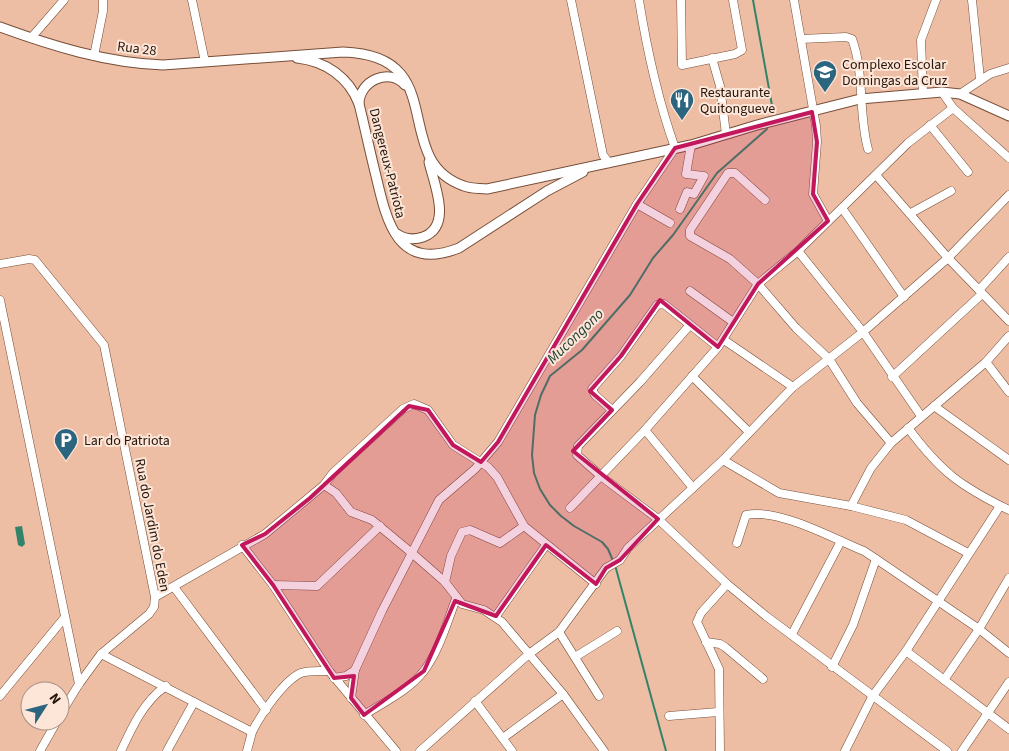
<svg xmlns="http://www.w3.org/2000/svg" width="1009" height="751" viewBox="0 0 1009 751" font-family="'Source Sans 3',sans-serif">
  <style>
    .water { fill: #33836b }
    .lines { fill: none; stroke-linecap: round; stroke-linejoin: round }
    .stream { stroke: #33836b; stroke-width: 2 }
    .minor-casing { stroke: #774e38; stroke-width: 9 }
    .tertiary-casing { stroke: #774e38; stroke-width: 11 }
    .minor { stroke: #fff; stroke-width: 8 }
    .tertiary { stroke: #fff; stroke-width: 9 }
    .marked { fill: #c2185b; fill-opacity: 0.2; stroke: #c2185b; stroke-width: 4; stroke-linejoin: round }
    .labels { text-anchor: middle; stroke-width: 4; stroke-linejoin: round; paint-order: stroke }
    .street-label { font-size: 14px; fill: #26150b; stroke: #fde5d7 }
    .poi-label { font-size: 14px; fill: #26150b; stroke: #fde5d7; text-anchor: start }
    .water-label { font-size: 15px; font-style: italic; fill: #1d4135; stroke: #fde5d7 }
  </style>
  <rect width="100%" height="100%" fill="#edbea4"/>
  <polygon class="water" points="22,526 25,544 22,547 18,545 15,527"/>
  <g class="lines">
    <g class="stream">
      <polyline points="753,0 773,111"/>
      <polyline points="613,561 608,549 602,542 574,526 561,516 550,505 540,489 534,473 532,455 535,415 541,395 550,376 582,350 630,295 653,258 673,235 717,173 767,129"/>
      <polyline points="615,565 666,751"/>
    </g>
    <g class="minor-casing">
      <g id="minor">
        <polyline points="192,0 205,62"/>
        <polyline points="571,0 603,155 609,163"/>
        <polyline points="681,0 682,65 735,54 742,50 733,0"/>
        <polyline points="794,0 816,126 817,142 813,194 828,221"/>
        <polyline points="972,0 980,79"/>
        <polyline points="31,38 64,0"/>
        <path d="M801 39 846 37 852 39C865 74 858 113 868 149"/>
        <polyline points="94,56 103,11 103,0"/>
        <polyline points="712,58 720,86 726,134"/>
        <polyline points="942,92 953,108 1009,158"/>
        <polyline points="923,93 921,40 936,0"/>
        <polyline points="960,94 990,74 1009,68"/>
        <polyline points="930,125 968,172"/>
        <polyline points="876,175 948,258 1009,321"/>
        <polyline points="765,200 735,173 728,173 690,230 690,236 730,259 758,284 796,328 829,359 857,403 891,443 986,362 1009,336"/>
        <polyline points="637,204 670,223"/>
        <polyline points="842,208 904,297"/>
        <polyline points="680,209 687,192 694,194 704,176 686,174 691,145"/>
        <polyline points="911,213 951,191"/>
        <polyline points="798,251 863,332 921,416"/>
        <polyline points="0,264 29,259 35,260 104,345 155,597 154,607 149,614 101,654 79,684 60,715"/>
        <polyline points="979,290 1009,257"/>
        <polyline points="690,291 733,322"/>
        <polyline points="0,300 79,684"/>
        <polyline points="689,326 640,382 578,446 577,455 602,477 658,519 727,584 766,616 947,751"/>
        <polyline points="724,340 793,387"/>
        <polyline points="986,362 1009,392"/>
        <polyline points="692,376 749,432"/>
        <polyline points="892,377 982,294"/>
        <polyline points="934,406 1009,460"/>
        <polyline points="612,410 595,395 592,389 621,356 657,305 664,304 718,347"/>
        <path d="M908 428C941 472 960 486 1009 510"/>
        <polyline points="645,430 693,488"/>
        <polyline points="891,443 871,468 851,506 906,520 968,553"/>
        <polyline points="723,460 779,493 851,506"/>
        <polyline points="324,485 336,493 351,512 372,520 413,554 445,582 462,604 484,610 502,622 563,694 604,751"/>
        <polyline points="570,508 645,430 718,347 758,284 798,251 908,143 953,108"/>
        <path d="M737 543 746 515C779 508 832 538 864 551L876 559"/>
        <polyline points="242,545 273,585 329,671 396,751"/>
        <polyline points="445,582 451,556 462,532 470,530 500,543 524,526"/>
        <polyline points="273,585 317,586 380,526"/>
        <polyline points="174,587 266,710"/>
        <polyline points="155,597 265,534 324,485 333,473 403,409 414,404 428,410 453,445 488,467 497,477 524,526 596,584"/>
        <polyline points="496,616 546,545"/>
        <polyline points="559,632 599,696"/>
        <polyline points="792,634 841,541"/>
        <polyline points="706,642 720,644 725,647 763,679"/>
        <polyline points="906,651 1009,729"/>
        <path d="M101 654 252 732C260 716 284 680 301 673 309 670 320 671 329 671"/>
        <polyline points="575,657 617,631"/>
        <polyline points="832,667 853,625 876,559 979,629 1009,653"/>
        <path d="M334 678 346 676 355 670 382 611 439 500 475 469 498 442 637 204 675 148C658 100 647 50 639 0"/>
        <polyline points="944,680 979,629 1009,578"/>
        <polyline points="0,696 65,617"/>
        <polyline points="351,698 355,670"/>
        <polyline points="475,701 512,751"/>
        <path d="M364 715C384 702 408 691 423 672 439 652 447 622 456 599"/>
        <polyline points="669,716 718,712"/>
        <polyline points="503,738 563,694"/>
        <polyline points="40,751 57,721"/>
        <path d="M121 751C132 727 144 701 166 686"/>
        <polyline points="167,751 194,702"/>
        <polyline points="247,751 252,732"/>
        <polyline points="420,751 529,654 559,632 606,568 620,560 628,548 723,460 793,387 863,332 948,258 1009,195"/>
        <polyline points="720,751 719,669 697,622 701,613 727,584"/>
        <polyline points="845,751 872,697 906,651 1000,506"/>
        <polyline points="962,751 1009,682"/>
      </g>
    </g>
    <g class="tertiary-casing">
      <g id="tertiary">
        <path d="M0 27C52 46 107 63 163 65L343 52C453 55 388 160 464 186 471 189 480 188 487 189L691 145 757 125 860 99 942 92 960 94 1009 116"/>
        <path d="M297 58C325 61 349 77 359 104 365 128 370 152 376 176 387 223 398 272 459 248L547 191 583 172"/>
        <path d="M359 104C359 81 389 67 405 85"/>
        <path d="M397 234C404 239 414 240 423 237 453 226 434 184 429 162"/>
      </g>
    </g>
    <use href="#minor" class="minor"/>
    <use href="#tertiary" class="tertiary"/>
  </g>
  <path class="marked" d="M812 112 817 142 813 194 828 221 758 284 718 347 660 300 621 356 590 391 612 410 573 451 658 519 620 560 606 568 596 584 546 545 496 616 455 601 424 671 364 715 351 698 354 676 334 678 273 585 242 545 265 534 310 498 409 406 428 410 453 445 481 462 498 442 637 204 675 148Z"/>
  <defs>
    <g id="school-pin" transform="scale(1.25)"><path d="M0 17L-7.5 6A9.5 9.5 0 1 1 7.5 6Z" fill="#2c657f" stroke="#fde5d7"/><path d="M0-5L7-2L0 1L-7-2ZM-4 1L0 2.5L4 1V4Q0 6-4 4Z" fill="#fff"/></g>
    <g id="restaurant-pin" transform="scale(1.25)"><path d="M0 17L-7.5 6A9.5 9.5 0 1 1 7.5 6Z" fill="#2c657f" stroke="#fde5d7"/><path d="M-5-6h1v4h1v-4h1v4h1v-4h1v5L-1.5 .5V6h-2V.5L-5-1ZM5-6V6H3V1.5H1.5Q1.5-4 5-6Z" fill="#fff"/></g>
    <g id="parking-pin" transform="scale(1.25)"><path d="M0 17L-7.5 6A9.5 9.5 0 1 1 7.5 6Z" fill="#2c657f" stroke="#fde5d7"/><path d="M-3.5-5.5H1a3.5 3.5 0 0 1 0 7H-1V5.5H-3.5ZM-1-3.4V-.6H.8a1.4 1.4 0 0 0 0-2.8Z" fill="#fff"/></g>
  </defs>
  <g fill-rule="evenodd">
    <use href="#school-pin" x="825" y="72"/>
    <use href="#restaurant-pin" x="682" y="100"/>
    <use href="#parking-pin" x="66" y="440"/>
  </g>
  <g class="labels">
    <g class="street-label">
      <text transform="translate(137 48) rotate(7)" y="5">Rua 28</text>
      <text transform="translate(388 163) rotate(76)" y="5">Dangereux-Patriota</text>
      <text transform="translate(153 525) rotate(79)" y="5">Rua do Jardim do Eden</text>
    </g>
    <g class="poi-label">
      <text x="842" y="69">Complexo Escolar<tspan x="842" dy="16">Domingas da Cruz</tspan></text>
      <text x="700" y="97">Restaurante<tspan x="700" dy="16">Quitongueve</tspan></text>
      <text x="84" y="445">Lar do Patriota</text>
    </g>
    <g class="water-label">
      <text transform="translate(575 336) rotate(-44)" y="5">Mucongono</text>
    </g>
  </g>
  <g transform="translate(45 706) rotate(54)"><circle r="24" fill="#fde5d7" stroke="#a79285"/>
  <path d="M0-4L9 19L0 12L-9 19Z" fill="#2c657f"/>
  <text y="-8" font-size="14" font-weight="bold" text-anchor="middle" fill="#26150b">N</text>
  </g>
</svg>
